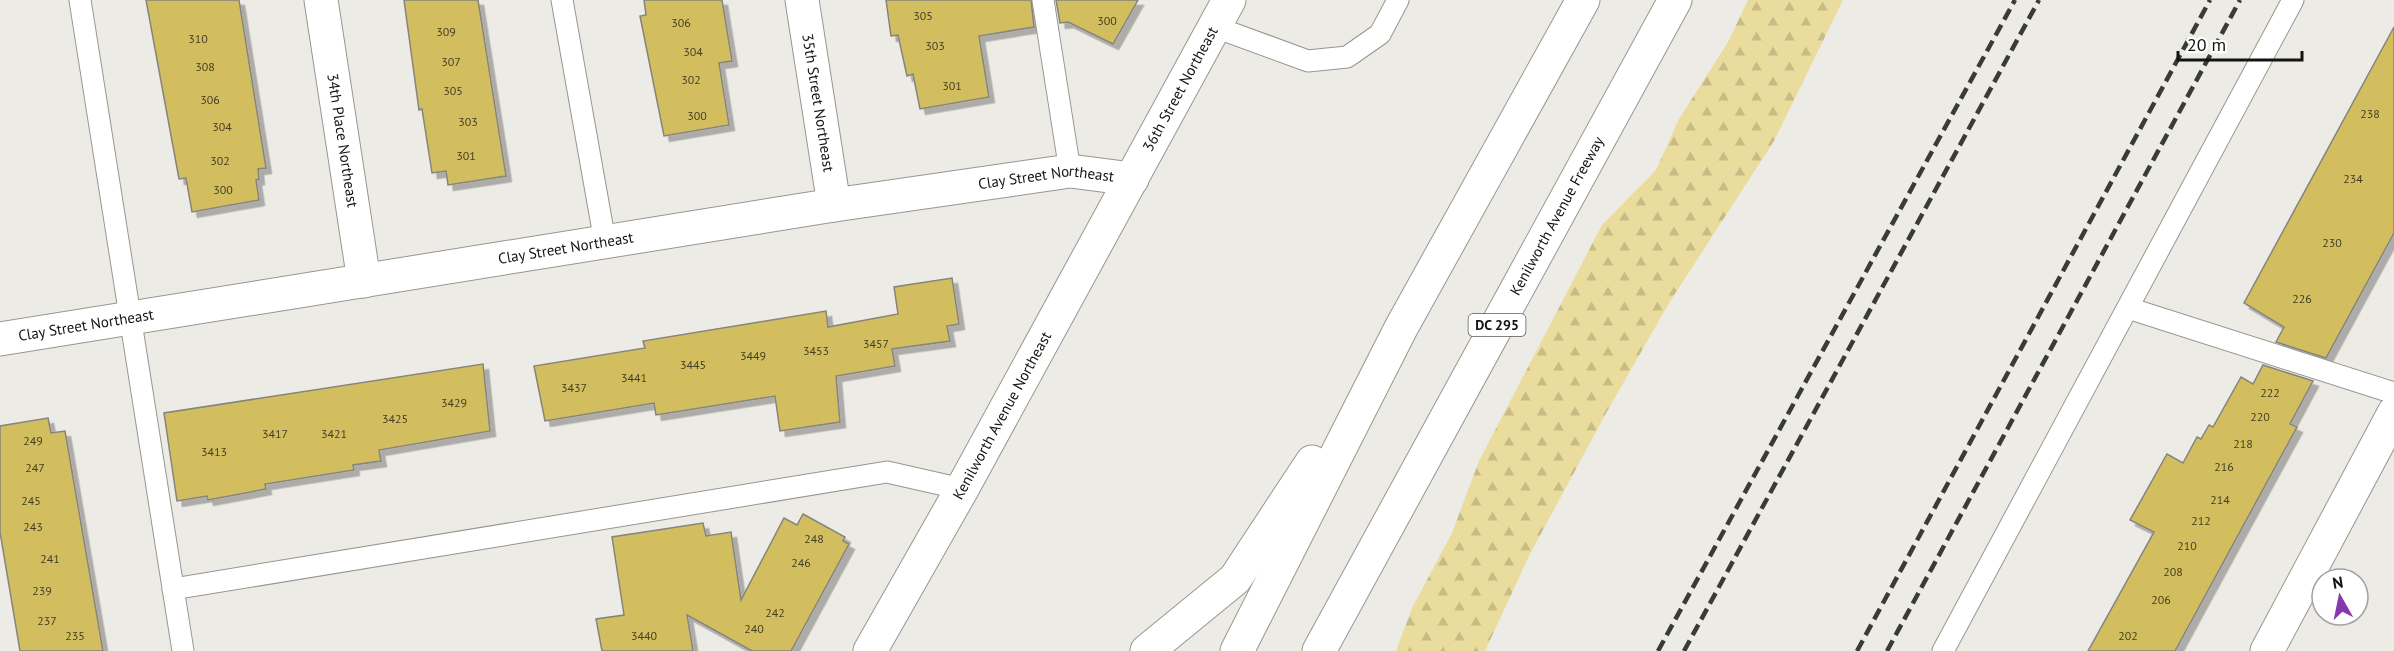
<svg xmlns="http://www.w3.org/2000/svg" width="2394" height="651" viewBox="0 0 2394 651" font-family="'PT Sans',sans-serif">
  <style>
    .forest { fill: url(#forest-firs) }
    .building { fill: #d2be5f; stroke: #85847e; stroke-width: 1.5; filter: url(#shadow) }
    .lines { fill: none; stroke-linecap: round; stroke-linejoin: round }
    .service-casing { stroke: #97968f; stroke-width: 23 }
    .minor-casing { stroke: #97968f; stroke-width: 35 }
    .motorway-casing { stroke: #97968f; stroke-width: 35 }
    .service { stroke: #fff; stroke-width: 21 }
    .minor { stroke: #fff; stroke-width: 33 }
    .motorway { stroke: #fff; stroke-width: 33 }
    .rail { stroke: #3a3a37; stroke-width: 4.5; stroke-dasharray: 12 6; stroke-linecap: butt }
    .labels { text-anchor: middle; stroke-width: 4.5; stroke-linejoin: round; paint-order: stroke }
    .number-label { font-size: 12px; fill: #433e24 }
    .shield { fill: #fff; stroke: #5a5a58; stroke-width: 1.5 }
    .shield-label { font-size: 14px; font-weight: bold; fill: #131311 }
    .street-label { font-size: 15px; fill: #131311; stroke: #fff }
  </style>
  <defs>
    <pattern id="forest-firs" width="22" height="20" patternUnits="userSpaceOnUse" patternTransform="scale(1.5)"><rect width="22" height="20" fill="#e9dc9d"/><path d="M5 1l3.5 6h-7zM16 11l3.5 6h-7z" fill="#c7bc86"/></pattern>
    <filter id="shadow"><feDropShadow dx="5.5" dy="5.5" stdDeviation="0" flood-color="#0004"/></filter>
  </defs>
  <rect width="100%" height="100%" fill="#edebe5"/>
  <polygon class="forest" points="1748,0 1843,0 1774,141 1669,303 1605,415 1530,554 1485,651 1396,651 1412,608 1452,533 1479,461 1602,225 1656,170 1679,119 1728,42"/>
  <g class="building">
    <polygon points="146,0 239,0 266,168 258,169 259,179 256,180 259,200 192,212 186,178 179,179"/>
    <polygon points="404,0 478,0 506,176 448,185 446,171 432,173 422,109 419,110"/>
    <polygon points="644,0 722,0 732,61 719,63 729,125 664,136 640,16 646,15"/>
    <polygon points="886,0 1031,0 1034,27 979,36 989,97 920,109 913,74 907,76 898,35 891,36"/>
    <polygon points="1056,0 1138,0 1113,44 1068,22 1060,23"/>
    <polygon points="2394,27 2394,233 2326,358 2276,342 2284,327 2244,303"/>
    <polygon points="952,278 959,324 947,326 950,341 892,349 895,366 836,376 840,422 780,431 775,396 656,415 654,403 545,421 534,366 645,348 643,341 826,311 828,327 898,314 894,287"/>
    <polygon points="483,364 490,431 379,450 381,461 353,465 354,470 265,484 266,489 208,500 207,496 177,501 164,413"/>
    <polygon points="2263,365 2313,381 2290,424 2297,427 2175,651 2088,651 2154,532 2130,520 2167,454 2183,463 2197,437 2201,439 2209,425 2213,427 2241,377 2253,384"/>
    <polygon points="48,418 51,433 65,431 103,651 20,651 0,532 0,426"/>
    <polygon points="803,514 845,537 843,541 849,544 791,651 752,651 687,615 693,651 602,651 596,619 624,615 612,537 703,523 706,536 731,532 741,600 784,518 797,525"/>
  </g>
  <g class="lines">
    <g class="service-casing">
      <g id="service">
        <polyline points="80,0 183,651"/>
        <polyline points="562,0 605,242"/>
        <polyline points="1043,0 1070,171"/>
        <polyline points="1215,27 1308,61 1347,57 1380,34 1398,0"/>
        <polyline points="2128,308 2394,393"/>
        <polyline points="173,589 887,472 962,489"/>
        <polyline points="1943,651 2293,0"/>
      </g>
    </g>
    <g class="minor-casing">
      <g id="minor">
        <path id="s1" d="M321 0 364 281"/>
        <path id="s2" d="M802 0 834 205"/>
        <path id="s3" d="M0 339 834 205 1070 171 1132 179"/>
        <path id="s4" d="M870 651 962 489 1229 0"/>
        <polyline points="2267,651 2394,413"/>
      </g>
    </g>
    <g class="motorway-casing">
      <g id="motorway">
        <polyline points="1147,651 1235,579 1312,462"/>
        <polyline points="1237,651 1401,328 1583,0"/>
        <path id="s5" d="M1319 651 1675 0"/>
      </g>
    </g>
    <use href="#service" class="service"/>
    <use href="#minor" class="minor"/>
    <use href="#motorway" class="motorway"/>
    <g class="rail">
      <polyline points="1658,651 2015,0"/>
      <polyline points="1684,651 2039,0"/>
      <polyline points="1857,651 2210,0"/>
      <polyline points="1887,651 2240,0"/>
    </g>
  </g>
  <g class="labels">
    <g class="number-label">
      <text x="923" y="20">305</text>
      <text x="1107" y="25">300</text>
      <text x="681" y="27">306</text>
      <text x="446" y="36">309</text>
      <text x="198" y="43">310</text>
      <text x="935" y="50">303</text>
      <text x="693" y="56">304</text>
      <text x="451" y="66">307</text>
      <text x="205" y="71">308</text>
      <text x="691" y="84">302</text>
      <text x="952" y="90">301</text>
      <text x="453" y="95">305</text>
      <text x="210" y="104">306</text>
      <text x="2370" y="118">238</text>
      <text x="697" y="120">300</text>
      <text x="468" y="126">303</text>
      <text x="222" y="131">304</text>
      <text x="466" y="160">301</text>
      <text x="220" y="165">302</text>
      <text x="2353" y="183">234</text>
      <text x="223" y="194">300</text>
      <text x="2332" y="247">230</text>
      <text x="2302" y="303">226</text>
      <text x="876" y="348">3457</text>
      <text x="816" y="355">3453</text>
      <text x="753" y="360">3449</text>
      <text x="693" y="369">3445</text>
      <text x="634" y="382">3441</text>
      <text x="574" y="392">3437</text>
      <text x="2270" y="397">222</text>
      <text x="454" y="407">3429</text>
      <text x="2260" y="421">220</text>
      <text x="395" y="423">3425</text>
      <text x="275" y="438">3417</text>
      <text x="334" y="438">3421</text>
      <text x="33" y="445">249</text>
      <text x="2243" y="448">218</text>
      <text x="214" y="456">3413</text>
      <text x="2224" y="471">216</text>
      <text x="35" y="472">247</text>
      <text x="2220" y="504">214</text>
      <text x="31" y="505">245</text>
      <text x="2201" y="525">212</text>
      <text x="33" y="531">243</text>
      <text x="814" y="543">248</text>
      <text x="2187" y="550">210</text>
      <text x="50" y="563">241</text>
      <text x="801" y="567">246</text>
      <text x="2173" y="576">208</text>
      <text x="42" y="595">239</text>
      <text x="2161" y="604">206</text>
      <text x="775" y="617">242</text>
      <text x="47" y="625">237</text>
      <text x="754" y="633">240</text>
      <text x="75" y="640">235</text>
      <text x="644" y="640">3440</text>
      <text x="2128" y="640">202</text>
    </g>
    <rect class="shield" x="1468.5" y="314" width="57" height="22" rx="4.5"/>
    <g class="shield-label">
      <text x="1497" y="330">DC 295</text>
    </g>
    <g class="street-label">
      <text dy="5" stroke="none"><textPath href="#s4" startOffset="642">36th Street Northeast</textPath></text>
      <text dy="5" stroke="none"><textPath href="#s2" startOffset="104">35th Street Northeast</textPath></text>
      <text dy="5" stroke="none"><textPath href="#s1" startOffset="142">34th Place Northeast</textPath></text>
      <text dy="5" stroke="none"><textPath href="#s3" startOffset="1059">Clay Street Northeast</textPath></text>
      <text dy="5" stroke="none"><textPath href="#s5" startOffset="496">Kenilworth Avenue Freeway</textPath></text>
      <text dy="5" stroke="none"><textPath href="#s3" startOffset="573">Clay Street Northeast</textPath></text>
      <text dy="5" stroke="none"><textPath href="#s3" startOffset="87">Clay Street Northeast</textPath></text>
      <text dy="5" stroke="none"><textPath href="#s4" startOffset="270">Kenilworth Avenue Northeast</textPath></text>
    </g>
  </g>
  <g transform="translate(2340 597) rotate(351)"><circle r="28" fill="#ffffff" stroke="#a1a1a0" stroke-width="1.5"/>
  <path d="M0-4.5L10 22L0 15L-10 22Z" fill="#843aac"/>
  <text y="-9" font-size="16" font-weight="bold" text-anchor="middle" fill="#131311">N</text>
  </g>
  <path d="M2178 51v9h124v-9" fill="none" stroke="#131311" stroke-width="3"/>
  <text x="2187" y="51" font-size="18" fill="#131311" stroke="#ffffff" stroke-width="4.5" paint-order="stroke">20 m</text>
</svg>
